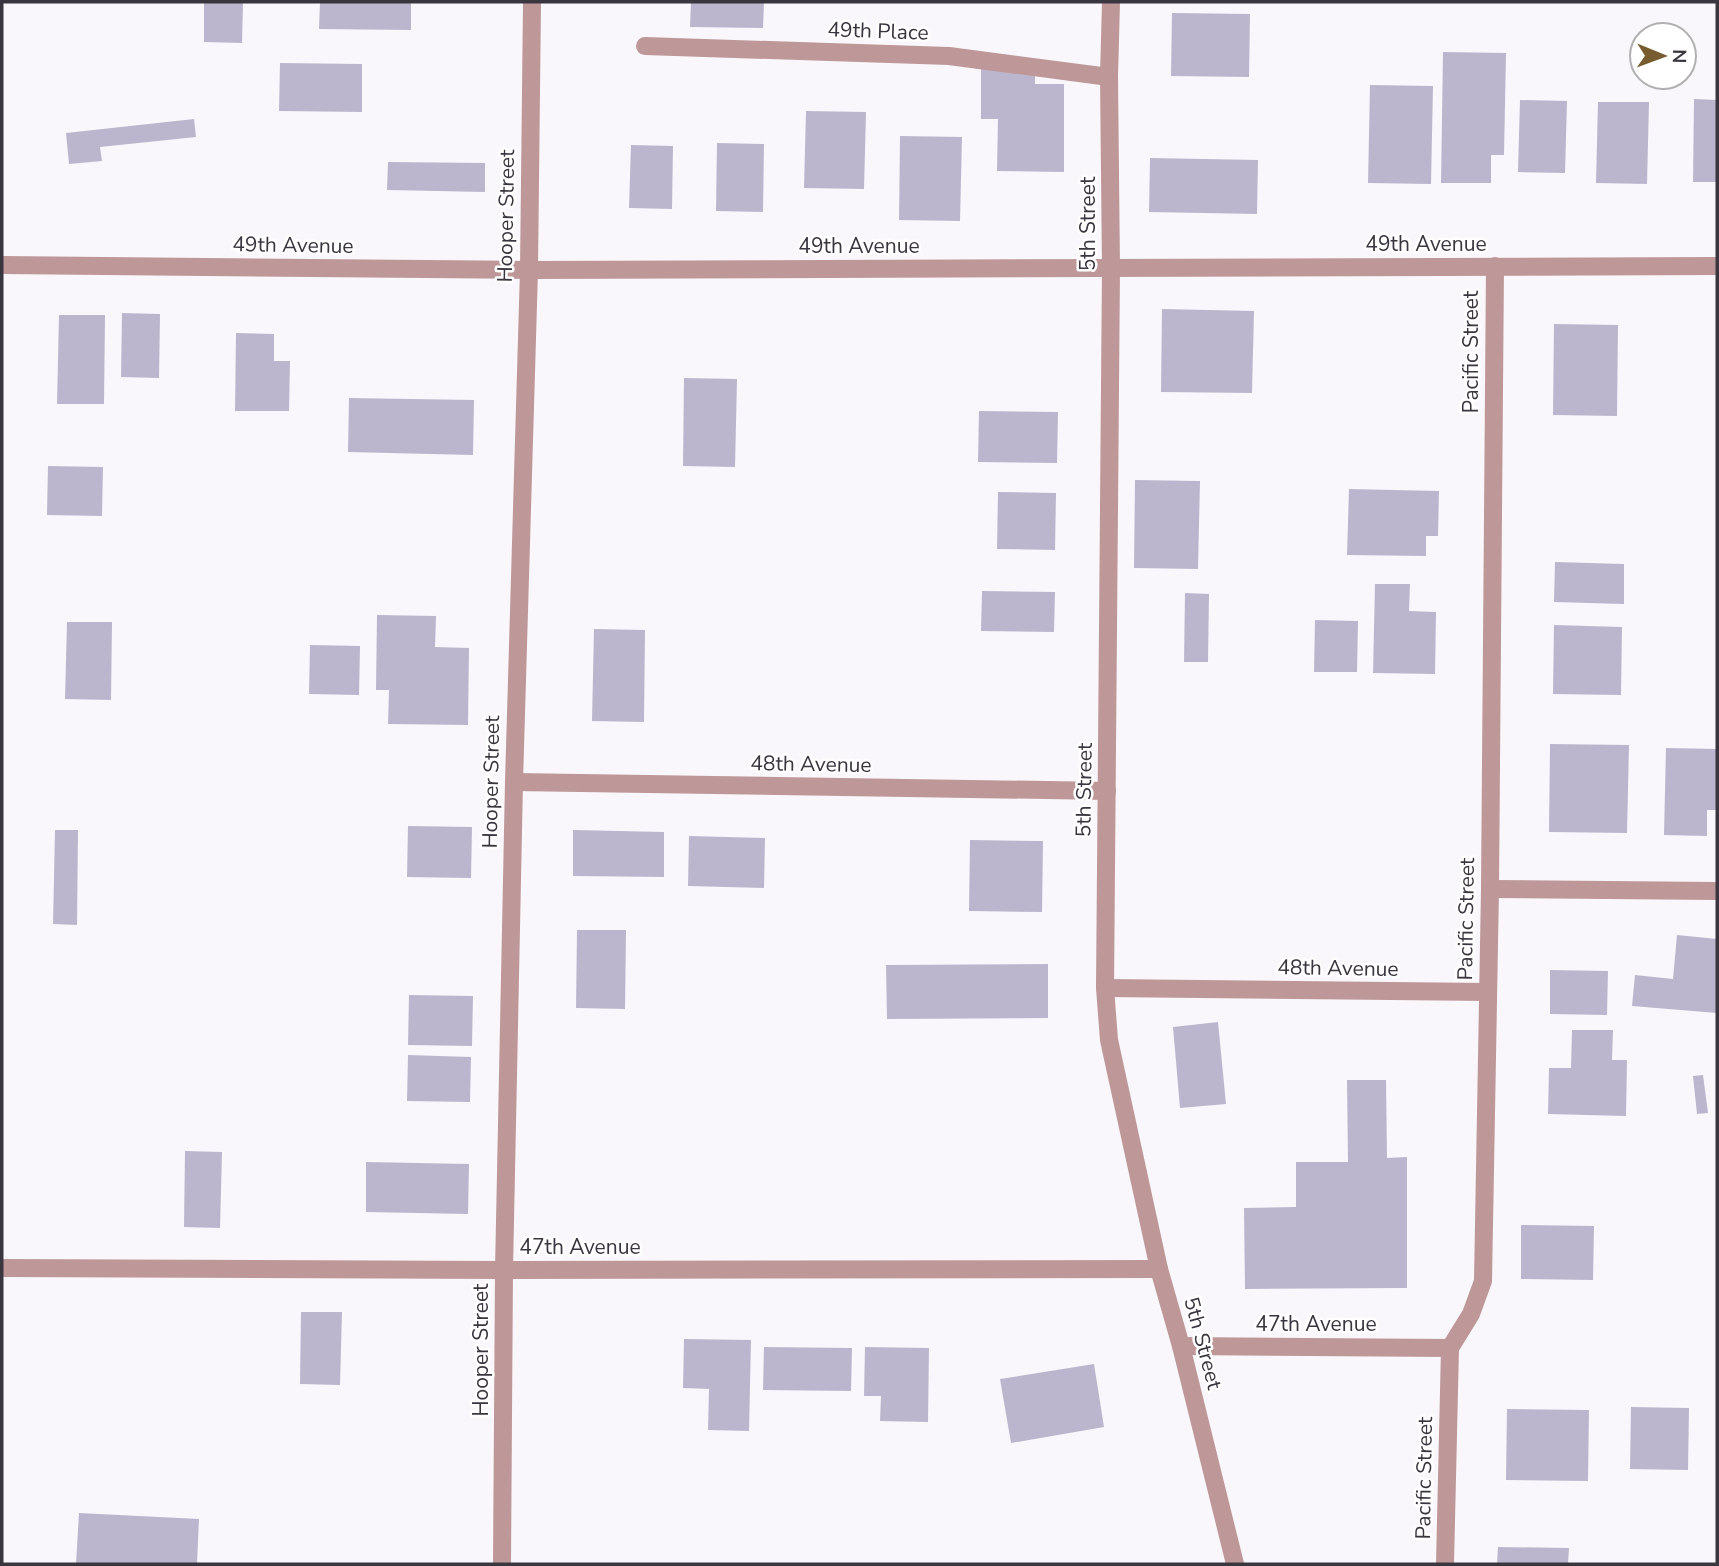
<svg xmlns="http://www.w3.org/2000/svg" width="1719" height="1566" viewBox="0 0 1719 1566" font-family="'Nunito Sans',sans-serif">
  <style>
    .building { fill: #bbb6ce }
    .lines { fill: none; stroke-linecap: round; stroke-linejoin: round }
    .minor { stroke: #be9798; stroke-width: 18 }
    .labels { text-anchor: middle; stroke-width: 5; stroke-linejoin: round; paint-order: stroke }
    .street-label { font-size: 21px; fill: #3a363f; stroke: #fff }
  </style>
  <rect width="100%" height="100%" fill="#f9f7fb"/>
  <g class="building">
    <polygon points="204,2 243,3 242,43 204,42"/>
    <polygon points="320,2 411,2 411,30 319,29"/>
    <polygon points="691,2 764,2 763,28 690,27"/>
    <polygon points="1172,13 1250,14 1249,77 1171,76"/>
    <polygon points="1443,52 1506,53 1504,155 1491,155 1491,183 1441,183"/>
    <polygon points="981,58 1035,58 1035,84 1064,84 1064,172 997,171 998,119 981,119"/>
    <polygon points="280,63 362,64 362,112 279,111"/>
    <polygon points="1370,85 1433,86 1431,184 1368,183"/>
    <polygon points="1694,99 1717,100 1717,182 1693,182"/>
    <polygon points="1520,100 1567,101 1565,173 1518,172"/>
    <polygon points="1598,102 1649,102 1647,184 1596,183"/>
    <polygon points="806,111 866,112 864,189 804,188"/>
    <polygon points="194,119 196,137 100,147 102,161 69,164 66,133"/>
    <polygon points="900,136 962,137 960,221 899,220"/>
    <polygon points="717,143 764,144 763,212 716,211"/>
    <polygon points="631,145 673,146 672,209 629,208"/>
    <polygon points="1150,158 1258,160 1257,214 1149,212"/>
    <polygon points="388,162 485,163 485,192 387,190"/>
    <polygon points="1162,309 1254,311 1252,393 1161,392"/>
    <polygon points="122,313 160,314 159,378 121,377"/>
    <polygon points="59,315 105,315 104,404 57,404"/>
    <polygon points="1554,324 1618,325 1617,416 1553,415"/>
    <polygon points="236,333 274,334 274,361 290,361 289,411 235,411"/>
    <polygon points="684,378 737,379 735,467 683,466"/>
    <polygon points="349,398 474,400 473,455 348,452"/>
    <polygon points="979,411 1058,412 1057,463 978,462"/>
    <polygon points="48,466 103,467 102,516 47,515"/>
    <polygon points="1135,480 1200,481 1198,569 1134,568"/>
    <polygon points="1349,489 1439,491 1438,536 1426,536 1426,556 1347,555"/>
    <polygon points="998,492 1056,493 1055,550 997,549"/>
    <polygon points="1555,562 1624,564 1624,604 1554,602"/>
    <polygon points="1375,584 1410,584 1409,611 1436,612 1435,674 1373,673"/>
    <polygon points="982,591 1055,592 1054,632 981,631"/>
    <polygon points="1185,593 1209,594 1208,662 1184,662"/>
    <polygon points="377,615 436,616 435,647 469,648 468,725 388,724 389,690 376,690"/>
    <polygon points="1315,620 1358,621 1357,672 1314,672"/>
    <polygon points="67,622 112,622 111,700 65,699"/>
    <polygon points="1554,625 1622,627 1621,695 1553,694"/>
    <polygon points="594,629 645,630 644,722 592,721"/>
    <polygon points="310,645 360,646 359,695 309,694"/>
    <polygon points="1550,744 1629,745 1627,833 1549,832"/>
    <polygon points="1666,748 1717,749 1717,810 1707,810 1707,836 1664,835"/>
    <polygon points="408,826 472,827 471,878 407,877"/>
    <polygon points="55,830 78,830 77,925 53,924"/>
    <polygon points="573,830 664,832 664,877 573,876"/>
    <polygon points="689,836 765,838 764,888 688,886"/>
    <polygon points="970,840 1043,841 1042,912 969,911"/>
    <polygon points="577,930 626,930 625,1009 576,1008"/>
    <polygon points="1677,935 1717,939 1717,1013 1632,1006 1635,975 1673,979"/>
    <polygon points="1048,964 1048,1018 887,1019 886,965"/>
    <polygon points="1550,970 1608,971 1607,1015 1550,1014"/>
    <polygon points="409,995 473,996 472,1046 408,1045"/>
    <polygon points="1218,1022 1226,1104 1180,1108 1173,1027"/>
    <polygon points="1572,1030 1613,1030 1612,1060 1627,1060 1626,1116 1548,1114 1549,1068 1571,1068"/>
    <polygon points="408,1055 471,1057 470,1102 407,1101"/>
    <polygon points="1703,1075 1708,1113 1697,1114 1693,1076"/>
    <polygon points="1347,1080 1386,1080 1387,1158 1407,1157 1407,1288 1245,1289 1244,1208 1296,1207 1296,1162 1348,1162"/>
    <polygon points="185,1151 222,1152 220,1228 184,1227"/>
    <polygon points="366,1162 469,1164 468,1214 366,1212"/>
    <polygon points="1521,1225 1594,1226 1593,1280 1521,1279"/>
    <polygon points="301,1312 342,1312 340,1385 300,1384"/>
    <polygon points="684,1339 751,1340 749,1431 708,1430 709,1389 683,1388"/>
    <polygon points="764,1347 852,1348 851,1391 763,1390"/>
    <polygon points="865,1347 929,1348 928,1422 880,1421 881,1396 864,1396"/>
    <polygon points="1094,1364 1104,1427 1011,1443 1000,1379"/>
    <polygon points="1631,1407 1689,1408 1688,1470 1630,1469"/>
    <polygon points="1507,1409 1589,1410 1588,1481 1506,1480"/>
    <polygon points="79,1513 199,1519 197,1564 76,1564"/>
    <polygon points="1498,1547 1569,1548 1568,1564 1497,1564"/>
  </g>
  <g class="lines">
    <g class="minor">
      <polyline points="1111,2 1109,77 1111,268 1105,988 1109,1040 1159,1269 1181,1346 1235,1564"/>
      <polyline points="645,46 949,56 1109,77"/>
      <polyline points="2,265 529,270 1717,266"/>
      <polyline points="514,782 1107,791"/>
      <polyline points="1490,889 1717,891"/>
      <polyline points="1105,988 1487,992"/>
      <polyline points="2,1268 504,1270 1159,1269"/>
      <polyline points="1181,1346 1450,1348"/>
      <polyline points="502,1564 504,1270 514,782 529,270 532,2"/>
      <polyline points="1445,1564 1450,1348 1471,1314 1483,1281 1490,889 1495,266"/>
    </g>
  </g>
  <g class="labels">
    <g class="street-label">
      <text transform="translate(878 31) rotate(2)" y="7">49th Place</text>
      <text transform="translate(506 216) rotate(-89)" y="7">Hooper Street</text>
      <text transform="translate(1088 224) rotate(-90)" y="7">5th Street</text>
      <text x="1426" y="251">49th Avenue</text>
      <text transform="translate(293 245) rotate(1)" y="7">49th Avenue</text>
      <text x="859" y="253">49th Avenue</text>
      <text transform="translate(1471 352) rotate(-90)" y="7">Pacific Street</text>
      <text transform="translate(811 764) rotate(1)" y="7">48th Avenue</text>
      <text transform="translate(491 782) rotate(-89)" y="7">Hooper Street</text>
      <text transform="translate(1084 790) rotate(-89)" y="7">5th Street</text>
      <text transform="translate(1466 919) rotate(-89)" y="7">Pacific Street</text>
      <text transform="translate(1338 968) rotate(1)" y="7">48th Avenue</text>
      <text x="580" y="1254">47th Avenue</text>
      <text x="1316" y="1331">47th Avenue</text>
      <text transform="translate(1203 1343) rotate(75)" y="7">5th Street</text>
      <text transform="translate(481 1350) rotate(-90)" y="7">Hooper Street</text>
      <text transform="translate(1424 1478) rotate(-89)" y="7">Pacific Street</text>
    </g>
  </g>
  <rect width="1719" height="1566" fill="none" stroke="#3a363f" stroke-width="7"/>
  <g transform="translate(1663 56) rotate(91)"><circle r="33" fill="#ffffff" stroke="#b0afb2" stroke-width="2"/>
  <path d="M0-5L12 26L0 18L-12 26Z" fill="#765c2e"/>
  <text y="-10" font-size="19" font-weight="bold" text-anchor="middle" fill="#3a363f">N</text>
  </g>
</svg>
